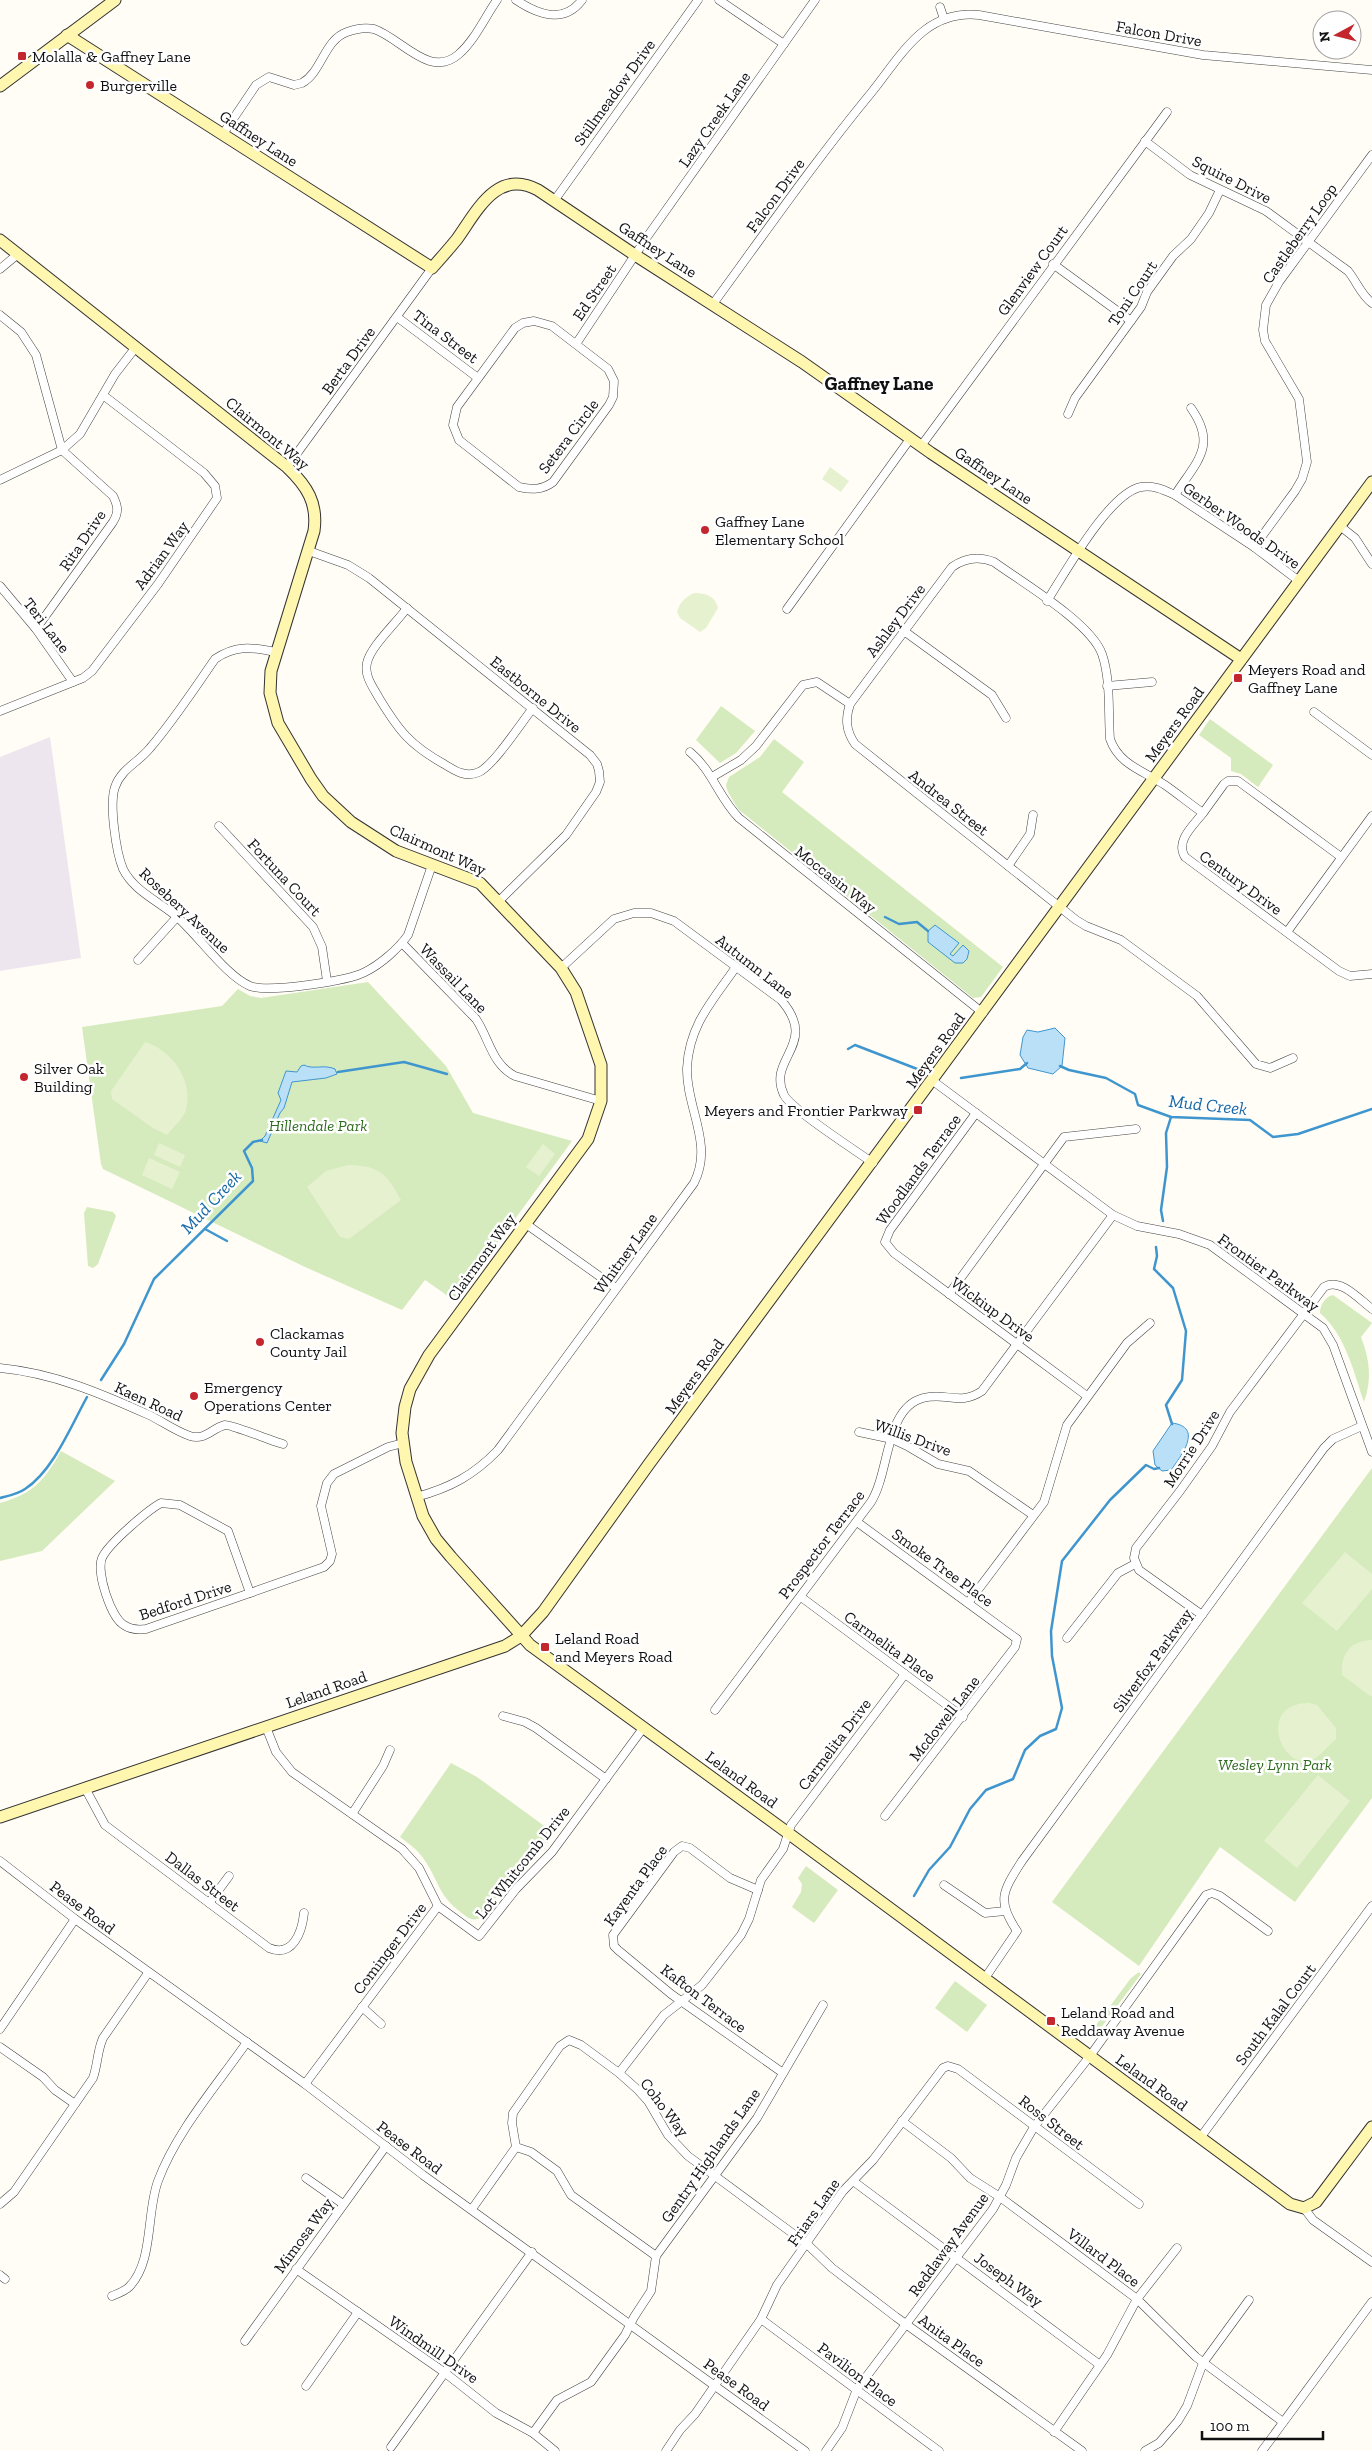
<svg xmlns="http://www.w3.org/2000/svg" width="1372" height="2451" viewBox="0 0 1372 2451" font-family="'Zilla Slab',serif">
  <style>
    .industrial { fill: #eee6ef }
    .green { fill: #d5ebbd }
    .pitch { fill: #e6f2cf }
    .water { fill: #b9e0f7; stroke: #3f96cf }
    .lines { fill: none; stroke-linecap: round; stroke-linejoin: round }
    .stream { stroke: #3f96cf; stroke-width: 2.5 }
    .street-casing { stroke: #444; stroke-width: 9 }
    .secondary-casing { stroke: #333; stroke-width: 13 }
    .street { stroke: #fff; stroke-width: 8 }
    .secondary { stroke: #fff6b0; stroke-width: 11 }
    .poi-dot { fill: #c4262e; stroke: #fff; stroke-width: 2 }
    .labels { text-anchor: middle; stroke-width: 5; stroke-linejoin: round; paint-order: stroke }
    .street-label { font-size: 16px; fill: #111; stroke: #fff }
    .poi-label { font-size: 16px; fill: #111; stroke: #fff; text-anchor: start }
    .park-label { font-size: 16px; font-style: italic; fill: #2f6b1f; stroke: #fff }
    .water-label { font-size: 18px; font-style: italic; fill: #1768a6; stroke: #fff }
    .quarter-label { font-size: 19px; font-weight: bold; fill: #111; stroke: #fff }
  </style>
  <rect width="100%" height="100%" fill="#fffdf5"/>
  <polygon class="industrial" points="50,737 81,958 0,971 0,757"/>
  <g class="green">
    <polygon points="721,706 755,731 736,753 720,763 696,740"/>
    <polygon points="1210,719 1273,765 1258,787 1241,774 1231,771 1231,758 1199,735"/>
    <polygon points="774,739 804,762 782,792 1003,967 981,997 973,998 738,809 728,792 726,785 729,777 760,757"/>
    <polygon points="368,982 446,1066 473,1113 572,1141 455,1301 425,1280 402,1310 305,1267 103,1169 101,1164 82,1027 222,1006 238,989 250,996 261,998"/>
    <polygon points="87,1207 113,1212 116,1216 98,1264 93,1268 88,1266 84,1213"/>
    <path d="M1333 1295 1372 1323 1361 1337C1370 1360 1372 1380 1364 1402 1353 1370 1346 1336 1320 1313 1319 1306 1326 1296 1333 1295Z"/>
    <path d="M61 1451 115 1481 42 1551 0 1561V1503C33 1494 45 1480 61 1451Z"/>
    <polygon points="1372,1468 1372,1798 1295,1902 1220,1847 1139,1966 1052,1902"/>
    <path d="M451 1763 477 1777 554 1833 531 1861 510 1880 480 1918C473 1921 469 1919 463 1914 436 1894 440 1881 423 1858 417 1849 408 1843 400 1837Z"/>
    <polygon points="806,1866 838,1890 814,1923 792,1907 801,1892 802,1884 798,1878"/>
    <polygon points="1139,1972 1141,1974 1094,2037 1093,2029 1131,1978"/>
    <polygon points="955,1981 987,2005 967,2032 935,2008"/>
  </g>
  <g class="pitch">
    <polygon points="830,467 849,481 841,492 822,479"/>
    <path d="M694 593C706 593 715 596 718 608L706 628 700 632 680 618 677 612C680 602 684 598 694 593Z"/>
    <path d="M145 1042C172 1050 194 1081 186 1110 183 1119 173 1127 167 1135L153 1128 112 1099 111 1091Z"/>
    <polygon points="159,1143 185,1155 180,1167 154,1155"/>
    <polygon points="543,1144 555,1154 539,1176 526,1167"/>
    <polygon points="149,1158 180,1172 172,1189 142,1175"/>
    <path d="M348 1165C380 1166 386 1173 401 1200L349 1239 340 1237 307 1187 326 1171Z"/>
    <polygon points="1345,1552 1372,1574 1372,1589 1337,1631 1302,1603"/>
    <path d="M1372 1640V1696H1370L1342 1675C1340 1654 1351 1640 1372 1640Z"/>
    <path d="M1309 1703 1317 1705 1336 1728V1739C1329 1745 1320 1756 1312 1760 1281 1772 1256 1703 1309 1703Z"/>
    <polygon points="1318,1775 1350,1801 1297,1868 1264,1841"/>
  </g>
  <g class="water">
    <polygon points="935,925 959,943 950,954 953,956 963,945 969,951 967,959 963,963 955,963 928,942 928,931"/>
    <polygon points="1055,1028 1065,1038 1062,1066 1053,1074 1028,1068 1020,1055 1023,1037 1027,1030 1038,1032"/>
    <path d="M304 1065C313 1070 324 1064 335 1069L337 1074 326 1078 292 1082 284 1108 280 1113 267 1143 260 1141 265 1136 281 1100 278 1093 286 1071 297 1072 301 1066Z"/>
    <path d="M1172 1423C1204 1427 1181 1456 1171 1470L1162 1471 1155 1465 1153 1451Z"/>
  </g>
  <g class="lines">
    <g class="stream">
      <polyline points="885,917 899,924 917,922 928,931"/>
      <polyline points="848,1049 855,1045 925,1072"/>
      <polyline points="1060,1066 1069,1070 1106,1078 1135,1094 1138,1105 1171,1117 1250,1120 1273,1137 1298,1134 1372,1109"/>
      <polyline points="338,1072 404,1062 447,1074"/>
      <polyline points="961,1078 1020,1069 1027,1063"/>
      <polyline points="1163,1221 1161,1210 1167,1167 1166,1133 1171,1117"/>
      <polyline points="205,1229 227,1241"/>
      <polyline points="1156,1247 1157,1256 1154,1269 1173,1288 1186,1331 1182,1380 1166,1405 1172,1424"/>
      <polyline points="101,1380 124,1344 154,1279 253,1181 252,1168 244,1151 253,1142 262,1140"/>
      <path d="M0 1498C8 1496 18 1494 25 1489 53 1471 71 1426 87 1397"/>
      <polyline points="914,1896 929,1870 950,1847 970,1809 986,1790 1013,1779 1025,1750 1040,1736 1056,1729 1062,1708 1052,1656 1051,1631 1062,1561 1110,1500 1146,1465 1154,1469 1159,1468"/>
    </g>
    <g class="street-casing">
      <g id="street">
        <path d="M516 0C537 14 563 25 582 0"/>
        <polyline points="719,0 784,44"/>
        <polyline points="940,7 944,19"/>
        <path d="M223 134 256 85 269 77 294 85 302 83C322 72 324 40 347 32 355 29 365 27 374 29 401 38 430 80 459 54 475 40 485 17 497 0"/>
        <path d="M1145 141 1190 175 1266 211 1348 271C1357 282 1361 295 1372 303"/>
        <polyline points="554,201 698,0"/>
        <polyline points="1053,264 1131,321"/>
        <polyline points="0,269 18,254"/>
        <path d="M713 304C765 233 815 161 871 93 888 72 904 46 925 30 941 18 960 13 979 15L1203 55 1372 70"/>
        <path d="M0 315 21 332 36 355 62 450 113 496C118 506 119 512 113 522L36 629"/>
        <polyline points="397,317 478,378"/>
        <path d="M534 321 552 326 608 369 614 381 613 397 609 405 553 482C542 490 532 490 519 487L459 440 453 425 457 407 515 328 523 323Z"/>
        <polyline points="576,344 647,237 815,0"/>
        <polyline points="1068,414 1075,398 1141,307 1147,292 1173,256 1191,239 1209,213 1220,190"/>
        <polyline points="921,446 1167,112"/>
        <polyline points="287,467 432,268"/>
        <polyline points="0,480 62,450 80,434 115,374 136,347"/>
        <path d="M1175 495C1196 462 1218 446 1191 408"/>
        <polyline points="1340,526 1355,538 1372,564"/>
        <polyline points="1254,547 1295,491 1302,479 1307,462 1299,399 1265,341 1263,330 1266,305 1279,282 1372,155"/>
        <polyline points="309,551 348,565 369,578 590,755 597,764 599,771 600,782 596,792 566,835 499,901"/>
        <polyline points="0,586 36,629 73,682"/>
        <path d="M1047 601C1065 573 1109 493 1141 487 1154 485 1164 490 1175 495L1254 547 1299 581"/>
        <path d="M407 608C397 622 370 647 367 663 364 676 373 687 379 698 399 731 410 745 444 764 455 771 466 778 479 772 494 765 521 723 533 708"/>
        <polyline points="787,609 910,439"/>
        <polyline points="904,631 992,695 1006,718"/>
        <path d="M275 652C252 647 235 645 215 659 194 689 174 720 150 748 139 762 121 769 115 787 109 804 116 852 123 869 134 891 158 901 176 916 198 935 226 976 250 986 268 993 348 981 365 972 381 964 398 949 408 935L432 865"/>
        <polyline points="1107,686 1152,682"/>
        <polyline points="0,711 83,678 92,671 158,584 217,498 215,486 204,473 103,395"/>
        <polyline points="1314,712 1372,755"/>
        <path d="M690 752C712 770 719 798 739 818L983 1013"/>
        <polyline points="712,777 741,760 756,746 803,685 817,682 850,704"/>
        <polyline points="1203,813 1224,784 1228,781 1238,781 1341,857"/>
        <polyline points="219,826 313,927 322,947 327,981"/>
        <polyline points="1008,866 1030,834 1033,815"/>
        <polyline points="1287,932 1372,816"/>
        <path d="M402 943 476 1019C489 1038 492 1065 515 1076L601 1101"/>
        <polyline points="138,960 177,917"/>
        <path d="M561 968 614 919 634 913H651L674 921 781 1000C820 1045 766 1058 784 1095 792 1110 855 1150 873 1163"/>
        <path d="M1293 1058 1270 1068 1256 1064 1197 996 1121 940 1086 926 1076 920 855 744C846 731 845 719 850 704L952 567C965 558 979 556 994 562 1023 583 1091 623 1102 654 1111 680 1108 712 1110 739 1119 765 1144 771 1165 785 1178 794 1190 804 1203 813 1193 826 1175 841 1185 857L1339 971 1350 976 1372 974"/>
        <polyline points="933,1081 1113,1215 1137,1226 1179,1234 1210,1245 1323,1328 1333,1345 1372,1452"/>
        <polyline points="976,1113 890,1230 885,1242 894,1253 1087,1396"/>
        <polyline points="526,1224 616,1288"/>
        <polyline points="949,1294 1064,1137 1136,1129"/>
        <path d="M0 1368C53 1373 100 1393 149 1415 162 1421 175 1431 190 1436 205 1441 212 1428 225 1425 230 1424 272 1441 283 1444"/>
        <polyline points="859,1432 892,1439 909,1447 938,1464 969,1471 1033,1515"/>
        <path d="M416 1497C450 1488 474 1475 498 1450L694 1183C714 1144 686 1108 687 1068 689 1025 713 1000 736 967"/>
        <path d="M161 1503 180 1505 228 1531 250 1593 146 1629C138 1630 131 1630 124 1625 111 1618 96 1572 102 1558 108 1544 148 1510 161 1503Z"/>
        <polyline points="857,1522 1017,1639 1015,1647 885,1816"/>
        <polyline points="250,1593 324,1567 330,1561 332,1554 321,1506 327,1483 334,1474 388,1447 403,1443"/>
        <polyline points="801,1597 963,1717"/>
        <polyline points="968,1603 1044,1502 1067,1425 1127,1343 1150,1323"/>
        <path d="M1202 1615 1139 1570 1134 1558 1136 1548 1180 1491 1212 1446 1230 1412 1324 1287C1340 1277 1359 1299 1372 1309"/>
        <polyline points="1067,1638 1118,1573 1135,1564"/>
        <path d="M715 1710 871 1502C890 1472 885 1408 923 1398 946 1392 960 1406 982 1391L1113 1215"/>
        <polyline points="503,1716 525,1722 536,1728 606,1779"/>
        <polyline points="266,1727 276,1752 292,1772 402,1849 419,1868 438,1906 479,1936 516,1889 552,1852 644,1727"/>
        <path d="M85 1788 105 1825 269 1948C293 1958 302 1932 304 1913"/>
        <polyline points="352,1814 383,1766 390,1750"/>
        <polyline points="0,1861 75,1919 305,2084 423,2175 805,2451"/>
        <polyline points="944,1885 985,1913 1005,1911"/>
        <polyline points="758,1890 730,1878 690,1848 682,1846 674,1852 613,1935 614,1946 618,1950 671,1994 783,2073"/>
        <polyline points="209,1903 229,1876"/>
        <path d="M985 1978 1017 1931C996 1900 1003 1891 1022 1861L1324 1448 1333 1439 1362 1426"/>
        <polyline points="362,2007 381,2024"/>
        <polyline points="0,2029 75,1919"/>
        <polyline points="0,2047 43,2077 55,2090 75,2104"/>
        <polyline points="619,2073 664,2015 702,1985 741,1935 749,1919 761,1880 783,1849 791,1825 905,1674"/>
        <polyline points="305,2084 438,1906"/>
        <polyline points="902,2121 951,2158 970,2178 1000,2197 1137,2299 1196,2357 1283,2422"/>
        <polyline points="1200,2138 1372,1906"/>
        <polyline points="516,2147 531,2152 557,2171 571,2195 656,2256"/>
        <polyline points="306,2178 343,2204"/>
        <polyline points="853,2181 1100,2365"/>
        <path d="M0 2204 14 2192 93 2078C98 2064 97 2051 103 2038L148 1973"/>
        <polyline points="1304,2208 1313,2220 1372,2262"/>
        <polyline points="472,2209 516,2147 512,2123 513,2113 560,2046 569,2040 581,2045 619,2073 638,2090 648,2101 668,2135 688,2156 807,2244 832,2268 896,2317 1082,2451"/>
        <polyline points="296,2269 444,2372 496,2413 533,2433 555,2451"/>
        <polyline points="0,2275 5,2279"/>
        <path d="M112 2296C117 2294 125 2291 129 2287 154 2262 146 2213 158 2181 176 2132 217 2085 247 2042"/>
        <polyline points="761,2319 939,2451"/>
        <polyline points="245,2341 386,2146"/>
        <polyline points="306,2386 358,2312"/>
        <polyline points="1054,2432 1107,2355 1137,2299 1177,2248"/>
        <polyline points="533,2433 557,2400 591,2382 625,2335 634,2317 651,2291 656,2256 757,2118 823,2005"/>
        <polyline points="391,2447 532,2252"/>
        <polyline points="666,2451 680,2430 695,2414 761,2319 777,2285 843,2191 873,2160 943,2068 948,2066 958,2069 1139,2204"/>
        <polyline points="826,2451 842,2428 857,2389 993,2209 1006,2185 1016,2158 1034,2127 1090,2056 1206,1895 1212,1893 1220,1896 1268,1931"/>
        <polyline points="1145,2451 1159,2443 1178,2421 1187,2406 1203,2363 1249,2300"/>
        <polyline points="1262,2451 1372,2302"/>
      </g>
    </g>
    <g class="secondary-casing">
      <g id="secondary">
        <path d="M67 35 432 268C440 259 449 249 457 239 477 211 497 168 538 190L635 255 802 362 931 453 1241 659"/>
        <polyline points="0,86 115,0"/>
        <path d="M0 240 287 467C307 486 318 503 314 531L271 671 270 693 278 723 311 779 323 796 351 822 396 851 480 883 561 968 576 992 601 1065V1101L588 1139 429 1355 410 1389 405 1407 402 1433 406 1462 423 1516 436 1539 451 1557 530 1645 788 1833 1290 2204 1304 2208 1316 2202 1372 2127"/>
        <polyline points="0,1817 505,1646 521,1636 543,1612 649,1464 1372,482"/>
      </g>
    </g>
    <use href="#street" class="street"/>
    <use href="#secondary" class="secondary"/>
  </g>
  <g class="poi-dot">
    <rect x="17" y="51" width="10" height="10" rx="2.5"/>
    <circle cx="90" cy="85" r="5"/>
    <circle cx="705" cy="530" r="5"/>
    <rect x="1233" y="673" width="10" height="10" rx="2.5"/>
    <circle cx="24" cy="1077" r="5"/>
    <rect x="913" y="1105" width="10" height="10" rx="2.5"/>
    <circle cx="260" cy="1342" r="5"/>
    <circle cx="194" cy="1396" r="5"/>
    <rect x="540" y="1642" width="10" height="10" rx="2.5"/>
    <rect x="1046" y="2016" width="10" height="10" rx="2.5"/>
  </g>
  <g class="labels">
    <g class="street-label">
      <text transform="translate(1159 33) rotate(10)" y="6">Falcon Drive</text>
      <text transform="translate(614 92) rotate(-54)" y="6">Stillmeadow Drive</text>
      <text transform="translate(714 119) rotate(-55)" y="6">Lazy Creek Lane</text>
      <text transform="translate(259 138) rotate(33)" y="6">Gaffney Lane</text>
      <text transform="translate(1232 179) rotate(27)" y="6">Squire Drive</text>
      <text transform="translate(775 195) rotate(-54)" y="6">Falcon Drive</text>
      <text transform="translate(1299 233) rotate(-55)" y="6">Castleberry Loop</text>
      <text transform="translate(658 249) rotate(33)" y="6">Gaffney Lane</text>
      <text transform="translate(1032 270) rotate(-54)" y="6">Glenview Court</text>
      <text transform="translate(594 292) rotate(-56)" y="6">Ed Street</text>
      <text transform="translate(1132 293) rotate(-56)" y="6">Toni Court</text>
      <text transform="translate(446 336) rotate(37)" y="6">Tina Street</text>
      <text transform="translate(348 360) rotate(-54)" y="6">Berta Drive</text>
      <text transform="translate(268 433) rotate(40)" y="6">Clairmont Way</text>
      <text transform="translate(568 436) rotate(-53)" y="6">Setera Circle</text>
      <text transform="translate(994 475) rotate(34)" y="6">Gaffney Lane</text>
      <text transform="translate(1242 525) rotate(35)" y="6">Gerber Woods Drive</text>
      <text transform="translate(82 540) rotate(-56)" y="6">Rita Drive</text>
      <text transform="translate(161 555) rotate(-54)" y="6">Adrian Way</text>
      <text transform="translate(895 620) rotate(-53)" y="6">Ashley Drive</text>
      <text transform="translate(47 625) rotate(52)" y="6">Teri Lane</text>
      <text transform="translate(536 694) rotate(39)" y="6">Eastborne Drive</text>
      <text transform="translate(1174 724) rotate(-54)" y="6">Meyers Road</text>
      <text transform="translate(949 802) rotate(38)" y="6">Andrea Street</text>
      <text transform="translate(438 849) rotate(24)" y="6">Clairmont Way</text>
      <text transform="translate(285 877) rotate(47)" y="6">Fortuna Court</text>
      <text transform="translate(836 879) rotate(38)" y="6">Moccasin Way</text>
      <text transform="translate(1241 882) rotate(36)" y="6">Century Drive</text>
      <text transform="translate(185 910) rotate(43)" y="6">Rosebery Avenue</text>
      <text transform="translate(755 966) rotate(38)" y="6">Autumn Lane</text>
      <text transform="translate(454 978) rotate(46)" y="6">Wassail Lane</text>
      <text transform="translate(935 1050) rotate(-54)" y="6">Meyers Road</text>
      <text transform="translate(918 1169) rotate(-54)" y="6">Woodlands Terrace</text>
      <text transform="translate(625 1253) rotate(-54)" y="6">Whitney Lane</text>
      <text transform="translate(481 1257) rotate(-54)" y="6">Clairmont Way</text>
      <text transform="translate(1269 1272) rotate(36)" y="6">Frontier Parkway</text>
      <text transform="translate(993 1309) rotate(36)" y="6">Wickiup Drive</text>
      <text transform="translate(694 1376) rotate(-54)" y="6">Meyers Road</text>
      <text transform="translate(149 1401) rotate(25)" y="6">Kaen Road</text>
      <text transform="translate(913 1437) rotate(20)" y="6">Willis Drive</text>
      <text transform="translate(1191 1448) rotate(-57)" y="6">Morrie Drive</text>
      <text transform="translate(821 1544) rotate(-53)" y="6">Prospector Terrace</text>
      <text transform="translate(943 1567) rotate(36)" y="6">Smoke Tree Place</text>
      <text transform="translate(185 1600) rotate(-18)" y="6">Bedford Drive</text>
      <text transform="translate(890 1646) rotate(36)" y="6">Carmelita Place</text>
      <text transform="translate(1152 1660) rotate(-54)" y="6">Silverfox Parkway</text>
      <text transform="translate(326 1689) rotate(-19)" y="6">Leland Road</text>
      <text transform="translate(944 1718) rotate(-52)" y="6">Mcdowell Lane</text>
      <text transform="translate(834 1744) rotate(-53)" y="6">Carmelita Drive</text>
      <text transform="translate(742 1779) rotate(36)" y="6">Leland Road</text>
      <text transform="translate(522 1862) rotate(-51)" y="6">Lot Whitcomb Drive</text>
      <text transform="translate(203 1881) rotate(37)" y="6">Dallas Street</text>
      <text transform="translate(635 1885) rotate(-54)" y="6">Kayenta Place</text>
      <text transform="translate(83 1907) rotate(37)" y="6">Pease Road</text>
      <text transform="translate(389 1948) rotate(-53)" y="6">Cominger Drive</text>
      <text transform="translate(704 1998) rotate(37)" y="6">Kafton Terrace</text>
      <text transform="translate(1275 2014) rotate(-53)" y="6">South Kalal Court</text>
      <text transform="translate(1152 2082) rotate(36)" y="6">Leland Road</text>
      <text transform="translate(665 2107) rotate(53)" y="6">Coho Way</text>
      <text transform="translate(1052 2122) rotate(38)" y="6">Ross Street</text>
      <text transform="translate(410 2147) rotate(37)" y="6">Pease Road</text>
      <text transform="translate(710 2155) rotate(-55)" y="6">Gentry Highlands Lane</text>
      <text transform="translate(813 2212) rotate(-55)" y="6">Friars Lane</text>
      <text transform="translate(303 2235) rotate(-54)" y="6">Mimosa Way</text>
      <text transform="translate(948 2244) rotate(-54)" y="6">Reddaway Avenue</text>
      <text transform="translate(1104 2257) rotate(37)" y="6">Villard Place</text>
      <text transform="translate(1009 2279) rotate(36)" y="6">Joseph Way</text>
      <text transform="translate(952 2340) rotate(36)" y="6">Anita Place</text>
      <text transform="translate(434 2349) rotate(35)" y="6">Windmill Drive</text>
      <text transform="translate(858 2374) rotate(37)" y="6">Pavilion Place</text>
      <text transform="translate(737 2384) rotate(36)" y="6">Pease Road</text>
    </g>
    <g class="poi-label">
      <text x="32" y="62">Molalla &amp; Gaffney Lane</text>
      <text x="100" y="91">Burgerville</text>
      <text x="715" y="527">Gaffney Lane<tspan x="715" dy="18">Elementary School</tspan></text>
      <text x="1248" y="675">Meyers Road and<tspan x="1248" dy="18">Gaffney Lane</tspan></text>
      <text x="34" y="1074">Silver Oak<tspan x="34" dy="18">Building</tspan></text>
      <text x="908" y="1116" text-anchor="end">Meyers and Frontier Parkway</text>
      <text x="270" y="1339">Clackamas<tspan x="270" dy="18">County Jail</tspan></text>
      <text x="204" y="1393">Emergency<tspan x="204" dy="18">Operations Center</tspan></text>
      <text x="555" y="1644">Leland Road<tspan x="555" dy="18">and Meyers Road</tspan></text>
      <text x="1061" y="2018">Leland Road and<tspan x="1061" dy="18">Reddaway Avenue</tspan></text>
    </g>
    <g class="park-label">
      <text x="318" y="1131">Hillendale Park</text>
      <text x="1275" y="1770">Wesley Lynn Park</text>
    </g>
    <g class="water-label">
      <text transform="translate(1208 1105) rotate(6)" y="6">Mud Creek</text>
      <text transform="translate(211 1202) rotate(-47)" y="6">Mud Creek</text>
    </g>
    <g class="quarter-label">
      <text x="879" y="390">Gaffney Lane</text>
    </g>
  </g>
  <g transform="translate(1337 35) rotate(263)"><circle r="24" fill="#ffffff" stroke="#a0a0a0"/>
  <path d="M0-4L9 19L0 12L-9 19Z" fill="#c4262e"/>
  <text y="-8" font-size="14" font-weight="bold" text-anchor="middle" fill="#111111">N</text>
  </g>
  <path d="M1202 2431v8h121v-8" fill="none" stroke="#111111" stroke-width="2.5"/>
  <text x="1210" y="2431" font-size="15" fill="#111111" stroke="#ffffff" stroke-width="4" paint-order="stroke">100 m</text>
</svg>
